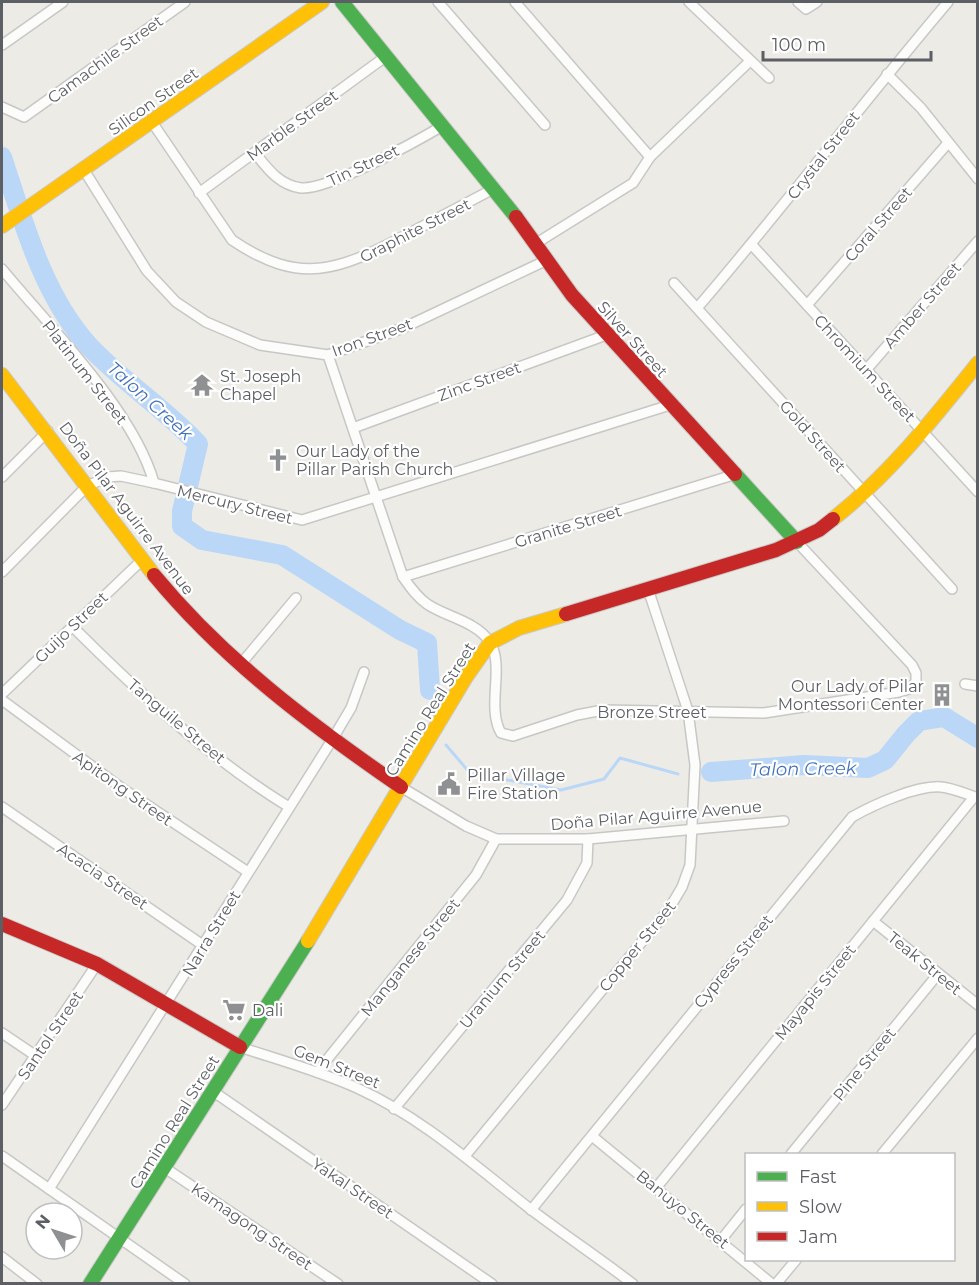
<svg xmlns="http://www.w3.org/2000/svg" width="979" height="1285" viewBox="0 0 979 1285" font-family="Montserrat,sans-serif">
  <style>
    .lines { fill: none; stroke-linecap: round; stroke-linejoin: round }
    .stream { stroke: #bad7f7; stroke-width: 3 }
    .river { stroke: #bad7f7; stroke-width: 20 }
    .street-casing { stroke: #c8c7c7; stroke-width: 12 }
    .fast-casing { stroke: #c9c9c8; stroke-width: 16 }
    .slow-casing { stroke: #c9c9c8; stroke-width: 16 }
    .jam-casing { stroke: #c9c9c8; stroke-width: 16 }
    .street { stroke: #fcfcfb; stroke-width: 9 }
    .fast { stroke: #4caf50; stroke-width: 14 }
    .slow { stroke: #ffc107; stroke-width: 14 }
    .jam { stroke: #c62828; stroke-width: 14 }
    .labels { text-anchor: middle; stroke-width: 4.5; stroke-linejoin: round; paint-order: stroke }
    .street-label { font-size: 16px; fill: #5c5f64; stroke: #fff }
    .poi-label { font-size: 16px; fill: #5c5f64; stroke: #fff; text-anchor: start }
    .water-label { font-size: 18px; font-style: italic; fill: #4472b9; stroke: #fff }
  </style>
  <rect width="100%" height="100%" fill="#ecebe6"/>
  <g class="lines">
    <polyline class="stream" points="446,745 470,773 561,790 604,779 620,758 678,774"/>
    <g class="river">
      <path d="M2 157C23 221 43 296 89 346 123 382 164 408 198 444L182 511V526L202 540 282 555 400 630 427 643 430 690"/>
      <polyline points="711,772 804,765 868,768 885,760 906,734 919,721 944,717 978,738"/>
    </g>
    <g class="street-casing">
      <g id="street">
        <polyline points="438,2 545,125"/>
        <polyline points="515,2 650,157"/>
        <polyline points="689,2 769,78"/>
        <polyline points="798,2 806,9 817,2"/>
        <polyline points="2,45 63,2"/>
        <polyline points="887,74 921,108 978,179"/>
        <polyline points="2,107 24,117 185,2"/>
        <path d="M152 122 232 240C300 286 338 271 406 235 435 220 465 204 495 188"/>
        <path d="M255 153C267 168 279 185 301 188 329 190 417 141 444 125"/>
        <polyline points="84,170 147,271 176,302 206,322 260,345 328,355 403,328 547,260"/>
        <polyline points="199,193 385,57"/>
        <polyline points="535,244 633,183 650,157 750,61"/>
        <polyline points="752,245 978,492"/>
        <path d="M2 269C50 327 134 411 154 483"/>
        <polyline points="674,283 952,589"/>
        <polyline points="807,305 948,143"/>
        <path d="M698 307C784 207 863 102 948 2"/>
        <path d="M328 355 403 577C410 587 417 597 427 604 446 617 476 621 490 642 505 667 486 707 501 733L513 736 577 715 603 710 764 713 899 692 909 689 916 682V673L912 665 797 542"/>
        <polyline points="866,370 978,241"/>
        <polyline points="353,428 606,335"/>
        <polyline points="2,477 48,431"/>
        <polyline points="2,572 87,486 108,477 121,476 154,483 302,520 670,405"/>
        <polyline points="403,577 733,475"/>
        <path d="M72 626C138 692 209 758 289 807"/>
        <polyline points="240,665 296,598"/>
        <polyline points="965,684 978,686"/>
        <polyline points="2,694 142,560"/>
        <polyline points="2,700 123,789 248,872"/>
        <polyline points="401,787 466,826 496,839 588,839 784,821"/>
        <polyline points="2,807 204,946"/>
        <polyline points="873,921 978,1005"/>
        <polyline points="2,1033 36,1056"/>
        <path d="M240 1047C279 1060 319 1071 357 1088 421 1117 474 1165 529 1208 563 1234 599 1258 633 1284"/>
        <polyline points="317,1072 476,875 496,839"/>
        <polyline points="214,1092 492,1284"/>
        <polyline points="2,1105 97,964"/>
        <polyline points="394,1109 567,900 587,863 588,839"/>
        <polyline points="592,1136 772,1284"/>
        <polyline points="791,1154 938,974"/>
        <polyline points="882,1154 978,1038"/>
        <polyline points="2,1156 185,1284"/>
        <polyline points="465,1156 669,909 682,887 690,865 695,765 688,711 648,589"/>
        <polyline points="165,1168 338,1284"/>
        <polyline points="656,1188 974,797"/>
        <polyline points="49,1189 332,740 351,708 364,672"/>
        <path d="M531 1210 852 817C873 805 917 785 941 787 953 788 966 794 978 798"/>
        <polyline points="721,1240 746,1209"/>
        <polyline points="2,1257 37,1284"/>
        <polyline points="776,1284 796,1260"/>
      </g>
    </g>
    <g class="fast-casing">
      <g id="fast">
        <polyline points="342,2 516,217"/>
        <polyline points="735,474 797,542"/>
        <polyline points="90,1284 308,941"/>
      </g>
    </g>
    <g class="slow-casing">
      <g id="slow">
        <polyline points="2,226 322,2"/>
        <polyline points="2,375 154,575"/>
        <path d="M833 519C889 475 933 419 978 363"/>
        <polyline points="308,941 466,677 490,643 519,628 566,614"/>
      </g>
    </g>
    <g class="jam-casing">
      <g id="jam">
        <polyline points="516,217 572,295 735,474"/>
        <path d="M154 575C224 660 311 725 401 787"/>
        <polyline points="566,614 776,550 819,530 833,519"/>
        <polyline points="2,924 97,964 240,1047"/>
      </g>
    </g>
    <use href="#street" class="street"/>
    <use href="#fast" class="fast"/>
    <use href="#slow" class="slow"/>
    <use href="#jam" class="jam"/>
  </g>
  <defs>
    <g id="temple-bare" transform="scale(1.8)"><path d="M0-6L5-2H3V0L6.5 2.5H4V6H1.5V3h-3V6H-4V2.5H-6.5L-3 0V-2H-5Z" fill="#8e9092" stroke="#fff" stroke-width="2.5" paint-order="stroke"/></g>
    <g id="church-bare" transform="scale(1.8)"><path d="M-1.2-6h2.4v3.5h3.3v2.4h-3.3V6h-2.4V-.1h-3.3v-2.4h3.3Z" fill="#8e9092" stroke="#fff" stroke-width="2.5" paint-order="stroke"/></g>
    <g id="building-bare" transform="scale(1.8)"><path d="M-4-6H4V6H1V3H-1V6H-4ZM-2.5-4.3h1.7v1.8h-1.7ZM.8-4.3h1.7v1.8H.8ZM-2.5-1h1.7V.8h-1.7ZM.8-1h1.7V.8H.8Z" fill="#8e9092" stroke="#fff" stroke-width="2.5" paint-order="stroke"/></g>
    <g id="civic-bare" transform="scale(1.8)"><path d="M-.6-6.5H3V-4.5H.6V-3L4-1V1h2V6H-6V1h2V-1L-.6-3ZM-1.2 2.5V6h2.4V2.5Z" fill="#8e9092" stroke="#fff" stroke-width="2.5" paint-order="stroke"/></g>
    <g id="supermarket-bare" transform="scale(1.8)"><path d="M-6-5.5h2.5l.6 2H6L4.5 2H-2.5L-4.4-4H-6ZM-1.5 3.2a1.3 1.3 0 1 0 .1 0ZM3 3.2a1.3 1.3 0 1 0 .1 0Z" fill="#8e9092" stroke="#fff" stroke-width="2.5" paint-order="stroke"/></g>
  </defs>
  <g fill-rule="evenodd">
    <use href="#temple-bare" x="202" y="385"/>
    <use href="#church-bare" x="278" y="460"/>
    <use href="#building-bare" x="942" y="695"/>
    <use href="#civic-bare" x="449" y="784"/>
    <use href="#supermarket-bare" x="234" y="1010"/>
  </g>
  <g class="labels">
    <g class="street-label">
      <text transform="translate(105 59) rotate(-36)" y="6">Camachile Street</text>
      <text transform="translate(153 101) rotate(-35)" y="6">Silicon Street</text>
      <text transform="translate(292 125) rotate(-36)" y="6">Marble Street</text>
      <text transform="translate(823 155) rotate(-52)" y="6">Crystal Street</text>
      <text transform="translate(363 165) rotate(-25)" y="6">Tin Street</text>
      <text transform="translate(878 224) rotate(-49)" y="6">Coral Street</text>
      <text transform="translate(415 230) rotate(-27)" y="6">Graphite Street</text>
      <text transform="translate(922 305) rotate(-49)" y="6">Amber Street</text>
      <text transform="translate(372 337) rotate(-20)" y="6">Iron Street</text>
      <text transform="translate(633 339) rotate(48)" y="6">Silver Street</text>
      <text transform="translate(865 368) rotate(47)" y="6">Chromium Street</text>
      <text transform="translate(85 372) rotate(52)" y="6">Platinum Street</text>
      <text transform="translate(479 381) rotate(-20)" y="6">Zinc Street</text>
      <text transform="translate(813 436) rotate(48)" y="6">Gold Street</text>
      <text transform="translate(235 504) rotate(14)" y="6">Mercury Street</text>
      <text transform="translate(127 508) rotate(53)" y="6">Doña Pilar Aguirre Avenue</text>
      <text transform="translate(568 526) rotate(-17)" y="6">Granite Street</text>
      <text transform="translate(71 627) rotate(-44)" y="6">Guijo Street</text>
      <text transform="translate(430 709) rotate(-58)" y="6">Camino Real Street</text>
      <text x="652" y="718">Bronze Street</text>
      <text transform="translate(177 721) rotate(40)" y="6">Tanguile Street</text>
      <text transform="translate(123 788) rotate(35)" y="6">Apitong Street</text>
      <text transform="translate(656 815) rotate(-5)" y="6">Doña Pilar Aguirre Avenue</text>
      <text transform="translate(103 876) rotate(34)" y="6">Acacia Street</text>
      <text transform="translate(211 933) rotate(-59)" y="6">Narra Street</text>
      <text transform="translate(637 946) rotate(-51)" y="6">Copper Street</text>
      <text transform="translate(410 957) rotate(-51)" y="6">Manganese Street</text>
      <text transform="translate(733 961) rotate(-51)" y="6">Cypress Street</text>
      <text transform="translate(925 963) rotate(39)" y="6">Teak Street</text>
      <text transform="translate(502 979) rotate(-50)" y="6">Uranium Street</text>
      <text transform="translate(815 992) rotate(-51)" y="6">Mayapis Street</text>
      <text transform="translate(50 1035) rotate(-56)" y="6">Santol Street</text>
      <text transform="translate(864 1064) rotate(-51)" y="6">Pine Street</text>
      <text transform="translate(337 1066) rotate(22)" y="6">Gem Street</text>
      <text transform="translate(174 1122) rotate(-58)" y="6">Camino Real Street</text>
      <text transform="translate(353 1188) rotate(34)" y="6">Yakal Street</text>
      <text transform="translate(683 1209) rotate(39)" y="6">Banuyo Street</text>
      <text transform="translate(252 1226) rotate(34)" y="6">Kamagong Street</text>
    </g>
    <g class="poi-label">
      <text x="220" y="382">St. Joseph<tspan x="220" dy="18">Chapel</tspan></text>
      <text x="296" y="457">Our Lady of the<tspan x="296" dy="18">Pillar Parish Church</tspan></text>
      <text x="924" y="692" text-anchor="end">Our Lady of Pilar<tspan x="924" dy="18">Montessori Center</tspan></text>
      <text x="467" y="781">Pillar Village<tspan x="467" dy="18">Fire Station</tspan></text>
      <text x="252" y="1016">Dali</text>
    </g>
    <g class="water-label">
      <text transform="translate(150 401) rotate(42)" y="6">Talon Creek</text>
      <text transform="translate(803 769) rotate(-1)" y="6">Talon Creek</text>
    </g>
  </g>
  <rect width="979" height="1285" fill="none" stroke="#5c5f64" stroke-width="6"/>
  <rect x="745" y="1153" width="210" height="108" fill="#ffffff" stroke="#bebfc1" stroke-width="1.5"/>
  <rect x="757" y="1172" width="30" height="9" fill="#4caf50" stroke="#bebfc1" stroke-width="1.5"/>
  <text x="799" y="1183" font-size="18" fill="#5c5f64">Fast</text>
  <rect x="757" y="1202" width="30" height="9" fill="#ffc107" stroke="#bebfc1" stroke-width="1.5"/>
  <text x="799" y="1213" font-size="18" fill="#5c5f64">Slow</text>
  <rect x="757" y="1232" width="30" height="9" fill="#c62828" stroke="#bebfc1" stroke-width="1.5"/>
  <text x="799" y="1243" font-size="18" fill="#5c5f64">Jam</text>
  <g transform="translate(54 1231) rotate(309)"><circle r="28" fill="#ffffff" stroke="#bebfc1" stroke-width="1.5"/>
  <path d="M0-4.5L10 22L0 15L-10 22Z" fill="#8e9092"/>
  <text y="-9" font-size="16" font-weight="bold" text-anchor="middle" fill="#5c5f64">N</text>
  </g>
  <path d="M763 51v9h168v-9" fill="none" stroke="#5c5f64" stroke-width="3"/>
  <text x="772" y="51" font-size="18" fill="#5c5f64" stroke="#ffffff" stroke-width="4.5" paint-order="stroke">100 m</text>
</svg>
